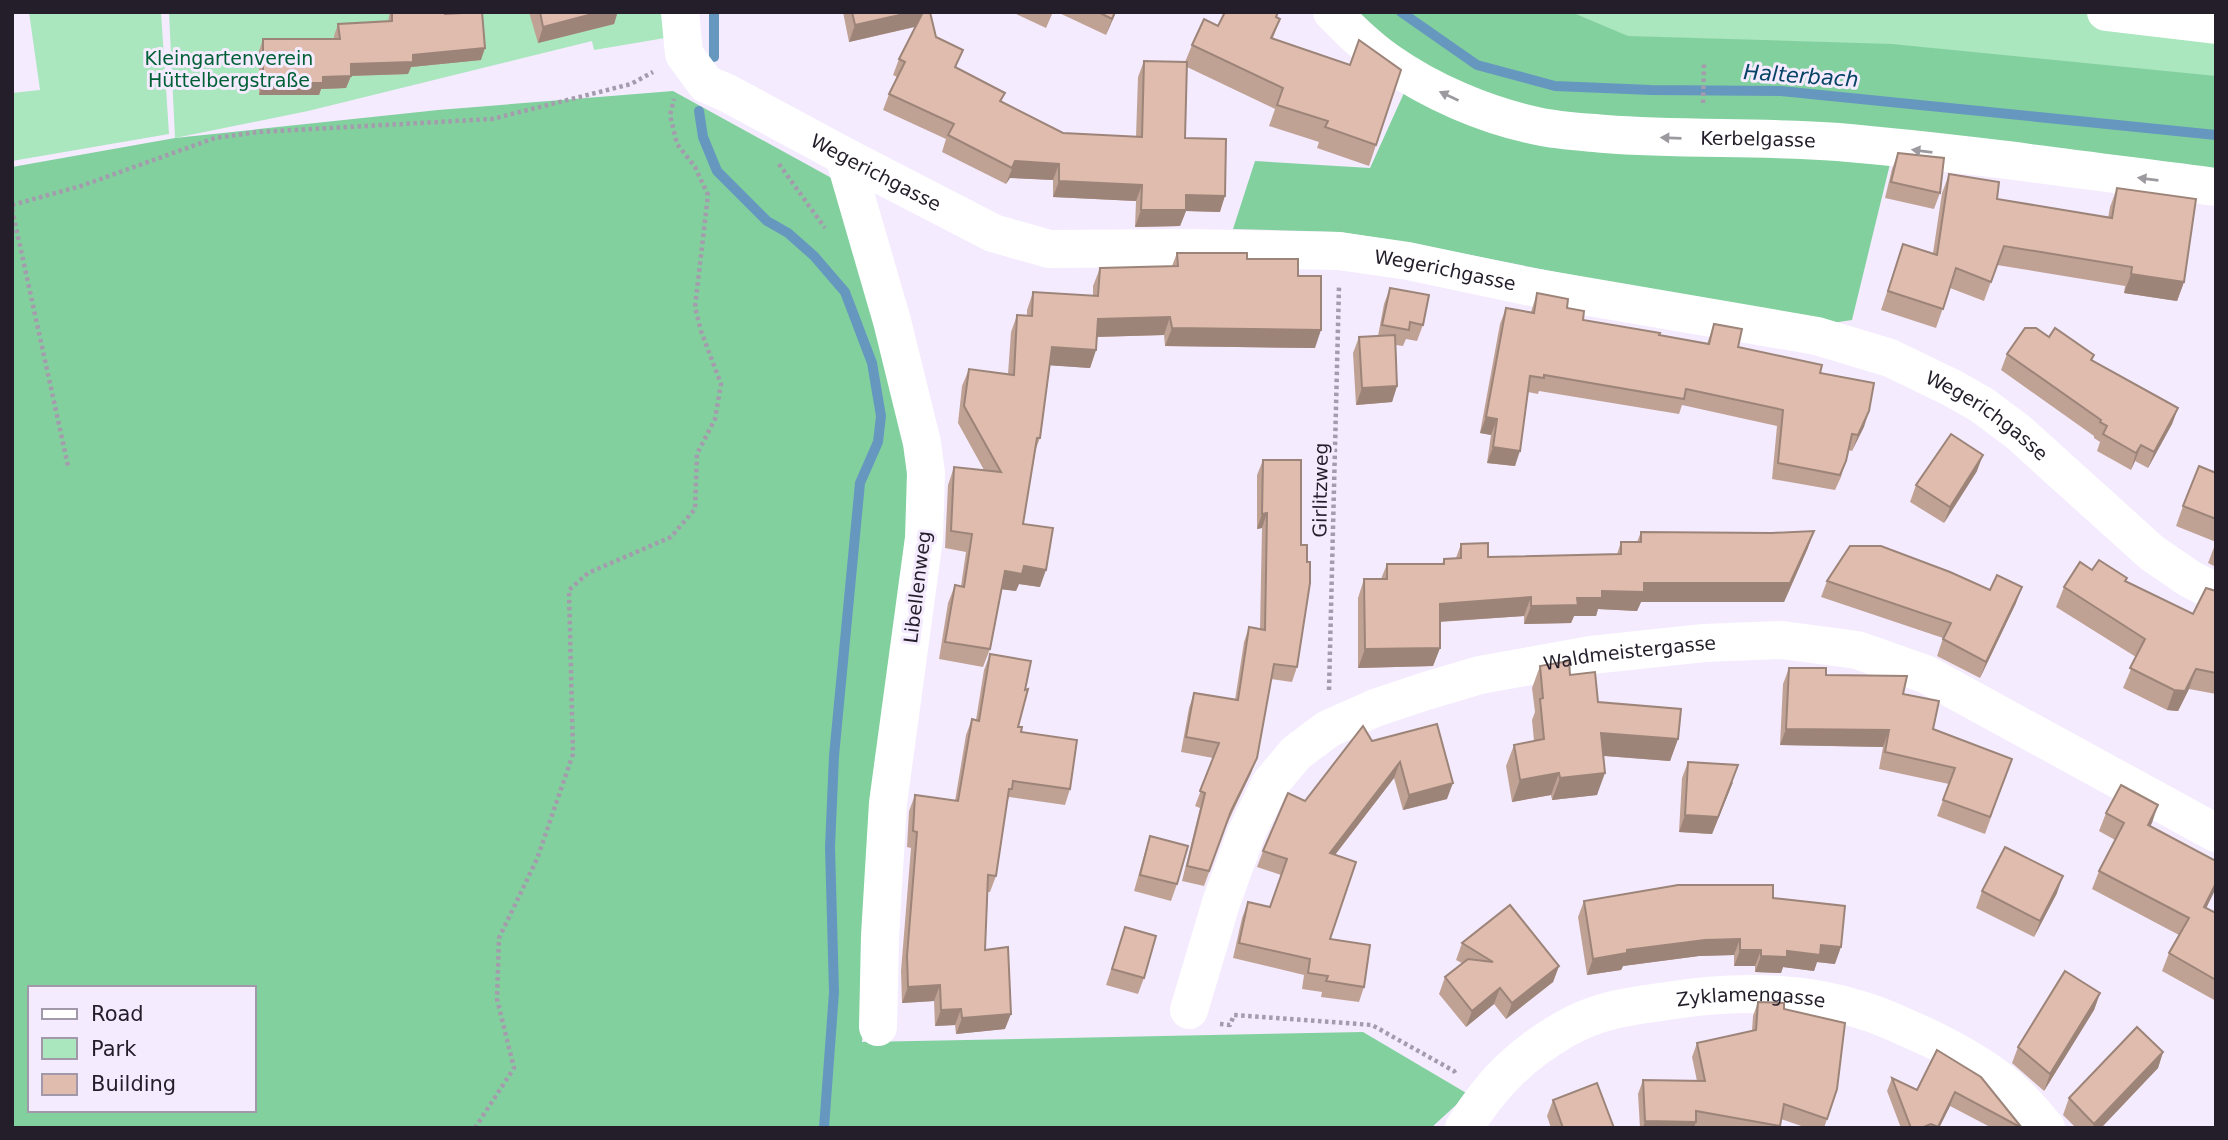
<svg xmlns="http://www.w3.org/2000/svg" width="2228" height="1140" viewBox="0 0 2228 1140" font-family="'DejaVu Sans',sans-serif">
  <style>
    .green { fill: #aae6be }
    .forest { fill: #83d09f; fill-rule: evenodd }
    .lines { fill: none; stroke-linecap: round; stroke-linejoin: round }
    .stream { stroke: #6698bf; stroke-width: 10 }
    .path { stroke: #a49bac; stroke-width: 4.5; stroke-dasharray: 3.5 3.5; stroke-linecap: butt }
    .minor { stroke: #fff; stroke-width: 38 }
    .wall { fill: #c0a295 }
    .shaded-wall { fill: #9c8479 }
    .building { fill: #dfbcad; stroke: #9c8479; stroke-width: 2 }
    .oneway { fill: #9c9a9f }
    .labels { text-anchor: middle; stroke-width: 6; stroke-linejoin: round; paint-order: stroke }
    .park-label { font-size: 19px; fill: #006035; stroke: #f5ebff }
    .street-label { font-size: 19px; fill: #241e2a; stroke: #f5ebff }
    .water-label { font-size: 21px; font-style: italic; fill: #064364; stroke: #f5ebff }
  </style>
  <rect width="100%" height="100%" fill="#f5ebff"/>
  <g class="green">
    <polygon points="29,12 161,12 169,134 12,161 12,93 40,90"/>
    <polygon points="169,12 662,12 665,38 594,50 592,41 308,111 175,138"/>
    <polygon points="1535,12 2216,12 2216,115 1620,60"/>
  </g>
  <g class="forest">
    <polygon points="1351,12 1571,12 1628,36 1892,44 2216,76 2216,175 1580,121 1450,85"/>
    <path d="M673 91 837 181 915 449 881 788 862 1042 1363 1032 1468 1094 1431 1128H12V167L175 138 438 110ZM30 988H254V1110H30Z"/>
    <polygon points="1404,93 1747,152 1890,164 1852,320 1832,323 1691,299 1410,243 1340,232 1233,229 1255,161 1370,168"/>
  </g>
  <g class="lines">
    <g class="stream">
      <polyline points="1401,12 1477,65 1555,86 1651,90 1781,91 2216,135"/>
      <polyline points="714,57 714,12"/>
      <polyline points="699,111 703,137 717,171 767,221 788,233 814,256 845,292 872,363 881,416 878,442 860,483 834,756 830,847 834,992 824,1128"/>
    </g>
    <g class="path">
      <polyline points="1703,103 1704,64"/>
      <polyline points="779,164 825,228"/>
      <polyline points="12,205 81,186 215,138 258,132 492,119 631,84 653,72"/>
      <polyline points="12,209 68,466"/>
      <polyline points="1329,690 1339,286"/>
      <polyline points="1220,1024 1230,1025 1234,1015 1372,1025 1454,1071 1456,1075"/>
      <polyline points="475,1128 514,1068 497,999 499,938 537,859 573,754 569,590 588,573 671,537 695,509 697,454 715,419 721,384 701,331 695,307 708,195 695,167 677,144 670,115 674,99"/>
    </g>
    <g class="minor">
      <path id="s1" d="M680 12 684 54 706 84 727 93 844 156 993 233 1049 249 1187 248 1339 251 1408 261 1526 286 1817 336 1890 358 1952 388 1982 405 2018 432 2152 553 2190 579 2216 592"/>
      <path id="s2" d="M1332 12C1350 30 1367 47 1387 61 1431 92 1485 115 1537 126 1559 131 1583 132 1605 134 1683 140 1760 136 1838 142 1964 153 2090 171 2216 187"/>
      <polyline points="2106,12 2216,25"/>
      <polyline points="844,156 892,321 922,443 926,473 924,538 888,803 880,936 878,1027"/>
      <path id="s3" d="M1189 1010 1221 903 1246 834 1270 784 1296 753 1328 729 1375 708 1426 691 1480 675 1591 655 1704 643 1782 640 1857 650 1925 674 2216 833"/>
      <path id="s4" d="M1464 1128C1491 1084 1521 1054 1565 1029 1598 1010 1630 1006 1667 1001 1730 991 1799 990 1861 1010 1883 1016 1904 1027 1925 1036 1977 1061 2010 1082 2046 1128"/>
    </g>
  </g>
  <g class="wall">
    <polygon points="390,12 445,12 445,14 481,60 411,67 408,74 351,76 346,88 321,89 319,95 259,95 259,51 263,39 334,39 334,36 338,24 388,21"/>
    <polygon points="529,12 631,12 617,14 614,24 538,43"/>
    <polygon points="843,12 930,12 936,37 956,68 1005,93 1001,102 1063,133 1136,137 1138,77 1144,61 1185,62 1192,45 1218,26 1278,18 1280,19 1273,38 1376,145 1369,166 1317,148 1319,142 1269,126 1275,109 1187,67 1185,138 1220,212 1186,211 1180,226 1135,227 1136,201 1053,197 1053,180 1010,178 1006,184 942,152 946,139 883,110 889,94 897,77 893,75 899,59 915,27 849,42"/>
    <polygon points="1012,12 1053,12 1046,28"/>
    <polygon points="1057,12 1116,12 1106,35"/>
    <polygon points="1898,153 1940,193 1934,209 1885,198 1892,169"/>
    <polygon points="1949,174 1997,199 2108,218 2110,207 2117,188 2184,282 2177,301 2124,293 2125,286 1997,265 1984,301 1950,288 1936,328 1881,310 1903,244 1933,253 1942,193"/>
    <polygon points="1177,253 1247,259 1298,276 1315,348 1165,346 1164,335 1097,337 1096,350 1090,368 1049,365 1040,438 1035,451 1023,524 1040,587 1019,584 1016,591 1002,589 990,649 983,667 939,659 948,603 955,585 961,586 966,552 945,548 948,485 954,467 984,470 958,423 962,386 969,369 1008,374 1011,332 1017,315 1027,315 1027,310 1033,292 1093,296 1093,286 1100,268 1172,266"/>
    <polygon points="1390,288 1423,325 1417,341 1406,339 1403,346 1396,345 1397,386 1392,402 1356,405 1353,353 1359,337 1378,336 1384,304"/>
    <polygon points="1537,293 1567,308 1583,320 1707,344 1714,324 1738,347 1820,373 1869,411 1852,451 1848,450 1841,477 1835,490 1772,479 1777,426 1682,405 1679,414 1539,391 1538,394 1528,392 1515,466 1487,463 1491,435 1480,433 1500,324 1506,308 1531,312"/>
    <polygon points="2049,337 2094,355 2092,361 2178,408 2172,424 2148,468 2135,461 2131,470 2097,451 2100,442 2094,438 2094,436 2001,370 2007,354"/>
    <polygon points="1263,460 1297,667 1292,682 1271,679 1251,773 1226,826 1204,886 1182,881 1200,808 1195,806 1213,758 1181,752 1189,708 1194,693 1235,700 1244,642 1249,627 1260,629 1262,528 1257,529 1257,475"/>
    <polygon points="1977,471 1944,523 1910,502 1916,485"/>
    <polygon points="2216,473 2216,567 2208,563 2216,542 2176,526 2183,506"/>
    <polygon points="1814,531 1807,550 1784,602 1641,602 1637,611 1598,609 1596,616 1574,616 1571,623 1524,624 1524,616 1440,622 1440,648 1433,666 1358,668 1358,598 1364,579 1381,579 1387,564 1442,564 1444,559 1456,558 1461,544 1488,557 1617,554 1621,542 1637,542 1641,532 1772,533"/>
    <polygon points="2092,570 2126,581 2193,614 2216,591 2216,694 2189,689 2178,711 2167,710 2123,688 2136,657 2056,607 2064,587"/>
    <polygon points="1827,581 2016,603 1980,678 1937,656 1943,638 1821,597"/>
    <polygon points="990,654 1021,732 1070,789 1065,805 1009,797 1007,803 996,876 990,892 988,892 985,950 1005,1029 956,1034 955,1025 935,1026 934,1001 902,1003 901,971 911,848 907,847 909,811 915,795 955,801 966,735 972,719 976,720 984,670"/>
    <polygon points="1540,666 1570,675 1598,702 1678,739 1670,761 1604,756 1597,795 1552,800 1551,795 1512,802 1506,766 1514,745 1534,741 1532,720 1535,712 1532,688"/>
    <polygon points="1789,668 1903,694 1933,729 2012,759 1985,834 1937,816 1949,784 1879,769 1883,747 1780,745 1783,684"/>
    <polygon points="1372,741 1447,799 1403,810 1394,778 1335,855 1330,939 1364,987 1359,1002 1321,997 1322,992 1302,989 1304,975 1233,958 1242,918 1248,902 1270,907 1281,875 1257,867 1263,851 1305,801"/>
    <polygon points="1688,762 1733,782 1712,834 1679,832 1682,778"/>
    <polygon points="2158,805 2150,826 2216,888 2206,908 2216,913 2216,1001 2162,971 2169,953 2179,935 2092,889 2099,871 2115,840 2099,831 2106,813"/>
    <polygon points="1150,836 1177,884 1171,901 1134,891 1145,852"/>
    <polygon points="1982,891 2057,893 2034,937 1976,908"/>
    <polygon points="1773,898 1835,964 1817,962 1814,971 1783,967 1781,973 1755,972 1755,966 1734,966 1734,955 1699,956 1623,966 1621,970 1587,975 1578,917 1584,901"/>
    <polygon points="1125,927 1144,978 1138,994 1106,985"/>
    <polygon points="1462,943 1559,966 1553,982 1506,1019 1494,1004 1466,1027 1439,994 1445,977 1462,963 1456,960"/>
    <polygon points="2100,993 2094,1010 2044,1091 2012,1063 2018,1047"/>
    <polygon points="1758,1002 1784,1009 1837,1089 1824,1128 1807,1128 1781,1119 1779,1128 1706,1128 1695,1126 1694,1128 1640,1128 1638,1094 1643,1080 1697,1081 1692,1057 1697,1043 1752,1031 1753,1016"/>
    <polygon points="1937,1050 2022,1128 1992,1128 1950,1106 1939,1128 1901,1128 1887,1091 1892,1078 1917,1090"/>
    <polygon points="2163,1052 2158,1068 2101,1128 2076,1128 2063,1115 2069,1098"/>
    <polygon points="1553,1100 1614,1128 1551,1128 1547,1116"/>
  </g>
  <g class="shaded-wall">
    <polygon points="600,12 631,12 617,14 614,24 538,43 543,27"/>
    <polygon points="913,12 923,12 918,26 849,42 855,25"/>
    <polygon points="1115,12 1116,12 1106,35 1112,19"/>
    <polygon points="485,48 481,60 411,67 408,74 346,76 351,64 413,55"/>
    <polygon points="351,76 346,88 321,89 319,95 259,95 263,83 323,77"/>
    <polygon points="1015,161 1059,164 1053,180 1010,178 1006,184"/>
    <polygon points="1059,181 1142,185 1136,201 1053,197"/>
    <polygon points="1186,195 1225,196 1220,212 1186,211 1180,226 1135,227 1141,210"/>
    <polygon points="2131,274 2184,282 2177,301 2124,293"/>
    <polygon points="1170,317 1164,335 1092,337 1098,319"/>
    <polygon points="1172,328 1321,330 1315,348 1165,346"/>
    <polygon points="1052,347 1096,350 1090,368 1045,365"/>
    <polygon points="1397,386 1392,402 1356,405 1362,388"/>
    <polygon points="2178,408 2172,424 2148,468 2154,452"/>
    <polygon points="1869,411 1864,427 1852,451 1858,435"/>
    <polygon points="1486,417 1497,419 1491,435 1480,433"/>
    <polygon points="2141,445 2135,461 2131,470 2136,453"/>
    <polygon points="1493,447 1520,451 1515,466 1487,463"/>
    <polygon points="1983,455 1977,471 1944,523 1950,507"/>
    <polygon points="1267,513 1262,528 1257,529 1262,514"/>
    <polygon points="1814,531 1807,550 1784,602 1641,602 1637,611 1598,609 1596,616 1574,616 1571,623 1524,624 1531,606 1577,598 1602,591 1644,583"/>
    <polygon points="1024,566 1046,570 1040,587 1019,584 1016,591 999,589 1005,571"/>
    <polygon points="2022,587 2016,603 1980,678 1986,662"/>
    <polygon points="1531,597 1524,616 1433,622 1440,604"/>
    <polygon points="1440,648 1433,666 1358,668 1365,649"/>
    <polygon points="2196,669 2189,689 2178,711 2167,710 2174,690"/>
    <polygon points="1786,729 1889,730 1883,747 1780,745"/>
    <polygon points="1601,733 1678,739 1670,761 1593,755"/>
    <polygon points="1257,758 1251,773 1225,826 1231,811"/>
    <polygon points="1400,762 1394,778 1324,869 1330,853"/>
    <polygon points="1559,773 1551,795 1512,802 1520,780"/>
    <polygon points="1605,773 1597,795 1552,800 1560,778"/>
    <polygon points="1733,782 1712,834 1679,832 1685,815"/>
    <polygon points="1453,783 1447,799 1403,810 1409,795"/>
    <polygon points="2158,805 2152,823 2141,843 2148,825"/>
    <polygon points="2063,876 2057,893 2034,937 2040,921"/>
    <polygon points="2216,883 2216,888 2198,925 2204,907"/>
    <polygon points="1740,939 1734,955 1699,956 1623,966 1621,970 1587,975 1593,959 1627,950 1705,940"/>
    <polygon points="1821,945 1841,947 1835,964 1817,962 1814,971 1783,967 1781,973 1755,972 1761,956"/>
    <polygon points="1740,950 1761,950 1755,966 1734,966"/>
    <polygon points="1559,966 1553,982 1506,1019 1512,1003"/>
    <polygon points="940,985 934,1001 902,1003 908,987"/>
    <polygon points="1500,988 1494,1004 1466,1027 1472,1011"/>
    <polygon points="2100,993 2094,1010 2044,1091 2050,1074"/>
    <polygon points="961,1009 955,1025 935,1026 941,1010"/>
    <polygon points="1011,1014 1005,1029 956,1034 962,1018"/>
    <polygon points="2163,1052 2158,1068 2101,1128 2093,1128 2094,1124"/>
    <polygon points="1955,1092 1950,1106 1939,1128 1938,1128"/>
    <polygon points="1645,1121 1696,1122 1694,1128 1643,1128"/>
  </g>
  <g class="building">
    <polygon points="392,12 445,12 445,14 482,12 485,48 413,55 413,62 351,64 351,76 323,77 323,83 263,83 263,39 340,39 338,24 392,21"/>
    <polygon points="540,12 600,12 543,27"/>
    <polygon points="852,12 913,12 855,25"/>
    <polygon points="923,12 930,12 936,37 963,50 955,67 1005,93 1000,101 1063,133 1142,137 1144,61 1187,62 1185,138 1226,139 1225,196 1186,195 1186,210 1141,210 1142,185 1059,181 1059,164 1015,161 1012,168 948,135 954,124 889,94 905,62 899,59"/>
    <polygon points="1098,12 1115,12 1112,19"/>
    <polygon points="1225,12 1278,12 1276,17 1280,19 1271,38 1350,65 1359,40 1401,70 1376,145 1325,127 1328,121 1277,105 1283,88 1192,45 1204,19 1218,26"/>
    <polygon points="1898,153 1944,158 1940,193 1891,182"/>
    <polygon points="1949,174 1999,182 1997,199 2112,218 2117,188 2196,199 2184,282 2131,274 2132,267 2004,246 1991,282 1956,268 1943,309 1888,291 1903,244 1937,255"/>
    <polygon points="1177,253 1247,253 1247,259 1298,259 1298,276 1321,276 1321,330 1172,328 1170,317 1098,319 1096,350 1052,347 1040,438 1037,438 1023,524 1053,528 1046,570 1024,566 1022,574 1005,571 990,649 945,642 955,585 964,587 972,534 951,531 954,467 1001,472 964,406 969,369 1014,375 1017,315 1032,316 1033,292 1098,296 1100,268 1178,266"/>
    <polygon points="1390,288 1429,295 1423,325 1410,322 1409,330 1382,325"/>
    <polygon points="1537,293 1568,299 1567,308 1584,311 1583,320 1660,333 1659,335 1709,344 1714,324 1742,329 1738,347 1822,365 1820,373 1874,383 1869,411 1858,435 1852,434 1846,461 1840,475 1778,463 1783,410 1686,389 1684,399 1544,375 1544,378 1530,376 1520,451 1493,447 1497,419 1486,417 1506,308 1534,313"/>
    <polygon points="2025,328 2036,328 2049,337 2055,328 2094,355 2091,360 2178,408 2154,452 2141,445 2136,453 2103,434 2107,426 2100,422 2101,420 2007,354"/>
    <polygon points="1395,335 1397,386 1362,388 1359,337"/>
    <polygon points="1951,434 1983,455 1950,507 1916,485"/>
    <polygon points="1263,460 1301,460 1301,545 1307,545 1307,562 1310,562 1310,583 1297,667 1274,664 1257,758 1231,811 1209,871 1187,866 1205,793 1200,791 1219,743 1186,737 1194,693 1238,700 1249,627 1265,630 1267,513 1262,514"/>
    <polygon points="2199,466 2216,473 2216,519 2183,506"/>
    <polygon points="1814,531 1790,583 1644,583 1644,592 1602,591 1602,598 1577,598 1578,605 1531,606 1531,597 1440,604 1440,648 1365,649 1364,579 1387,579 1387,564 1444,564 1444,559 1461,558 1461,544 1488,543 1488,557 1621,554 1621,542 1641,542 1641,532 1772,533"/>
    <polygon points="1850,546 1881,546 1950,572 1990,590 1997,575 2022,587 1986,662 1943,639 1951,623 1827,581"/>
    <polygon points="2099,560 2127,578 2125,581 2193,614 2206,588 2216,591 2216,673 2196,669 2185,691 2174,690 2130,668 2145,639 2064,587 2080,562 2092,570"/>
    <polygon points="990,654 1031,661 1025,690 1028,689 1018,727 1022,727 1021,732 1077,740 1070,789 1013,781 1012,789 1009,789 996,876 988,875 985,950 1008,947 1011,1014 962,1018 961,1009 941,1010 940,985 908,987 907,956 917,832 913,831 915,795 958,801 972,719 979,721"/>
    <polygon points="1569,661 1570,675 1595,672 1598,702 1681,709 1678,739 1601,733 1605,773 1560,778 1559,773 1520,780 1514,745 1544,739 1540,699 1543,698 1540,666"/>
    <polygon points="1789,668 1826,668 1826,675 1907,676 1903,694 1939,701 1933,729 2012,759 1990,817 1943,800 1955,768 1885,752 1889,730 1786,729"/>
    <polygon points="1437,724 1453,783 1409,795 1400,762 1330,853 1356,862 1330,939 1370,945 1364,987 1326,981 1328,976 1308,973 1310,959 1239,943 1248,902 1270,907 1287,859 1263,851 1288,793 1305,801 1363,726 1372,741"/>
    <polygon points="1688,762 1738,765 1718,817 1685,815"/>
    <polygon points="2121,785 2158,805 2148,825 2216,861 2216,883 2204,907 2216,913 2216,980 2169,953 2189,918 2099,871 2124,823 2106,813"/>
    <polygon points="1150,836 1188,846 1177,884 1140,875"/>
    <polygon points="2005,847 2063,876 2040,921 1982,891"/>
    <polygon points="1678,885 1773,885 1773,898 1845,906 1841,947 1821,945 1820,955 1787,951 1787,957 1761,956 1761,950 1740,950 1740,939 1705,940 1627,950 1627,953 1593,959 1584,901"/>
    <polygon points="1510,905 1559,966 1512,1003 1500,988 1472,1011 1445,977 1468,959 1493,962 1462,943"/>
    <polygon points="1125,927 1156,936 1144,978 1112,969"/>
    <polygon points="2065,971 2100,993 2050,1074 2018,1047"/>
    <polygon points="1758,1002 1784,1003 1784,1009 1845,1023 1837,1089 1827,1119 1784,1104 1780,1126 1696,1111 1696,1122 1645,1121 1643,1080 1705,1081 1697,1043 1756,1030"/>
    <polygon points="2137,1027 2163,1052 2094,1124 2069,1098"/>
    <polygon points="1937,1050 1981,1077 2022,1128 1955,1092 1938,1127 1931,1124 1921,1128 1911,1128 1892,1078 1917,1090"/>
    <polygon points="1597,1083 1614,1128 1563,1128 1553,1100"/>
  </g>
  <defs><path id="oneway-solid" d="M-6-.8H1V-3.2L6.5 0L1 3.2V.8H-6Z" transform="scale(1.75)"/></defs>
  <g class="oneway">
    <use href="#oneway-solid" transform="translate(1449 96) rotate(-155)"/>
    <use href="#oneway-solid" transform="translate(1671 138) rotate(-178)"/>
    <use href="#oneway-solid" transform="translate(1922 151) rotate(-173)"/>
    <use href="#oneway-solid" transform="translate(2148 179) rotate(-173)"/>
  </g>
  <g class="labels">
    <g class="park-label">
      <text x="229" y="65">Kleingartenverein<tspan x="229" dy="22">Hüttelbergstraße</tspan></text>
    </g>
    <g class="street-label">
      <text dy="7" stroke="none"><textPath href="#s2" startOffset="460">Kerbelgasse</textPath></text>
      <text dy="7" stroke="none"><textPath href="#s1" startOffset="271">Wegerichgasse</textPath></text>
      <text dy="7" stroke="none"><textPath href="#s1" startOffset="859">Wegerichgasse</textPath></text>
      <text dy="7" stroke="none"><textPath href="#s1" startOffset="1426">Wegerichgasse</textPath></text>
      <text transform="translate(1320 490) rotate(-89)" y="7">Girlitzweg</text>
      <text transform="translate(917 587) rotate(-83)" y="7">Libellenweg</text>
      <text dy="7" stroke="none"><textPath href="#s3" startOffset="634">Waldmeistergasse</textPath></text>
      <text dy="7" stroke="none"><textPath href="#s4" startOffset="334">Zyklamengasse</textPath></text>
    </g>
    <g class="water-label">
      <text transform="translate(1801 76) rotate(4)" y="7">Halterbach</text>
    </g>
  </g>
  <rect width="2228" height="1140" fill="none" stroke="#241e2a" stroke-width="28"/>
  <rect x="28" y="986" width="228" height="126" fill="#f5ebff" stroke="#a199aa" stroke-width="2"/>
  <rect x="42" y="1009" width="35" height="10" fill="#ffffff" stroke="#a199aa" stroke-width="2"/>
  <text x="91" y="1021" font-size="21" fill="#241e2a">Road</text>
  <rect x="42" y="1038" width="35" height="21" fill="#aae6be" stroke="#a199aa" stroke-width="2"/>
  <text x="91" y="1056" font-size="21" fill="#241e2a">Park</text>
  <rect x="42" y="1074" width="35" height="21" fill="#dfbcad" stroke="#a199aa" stroke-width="2"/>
  <text x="91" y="1091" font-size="21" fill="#241e2a">Building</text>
</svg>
